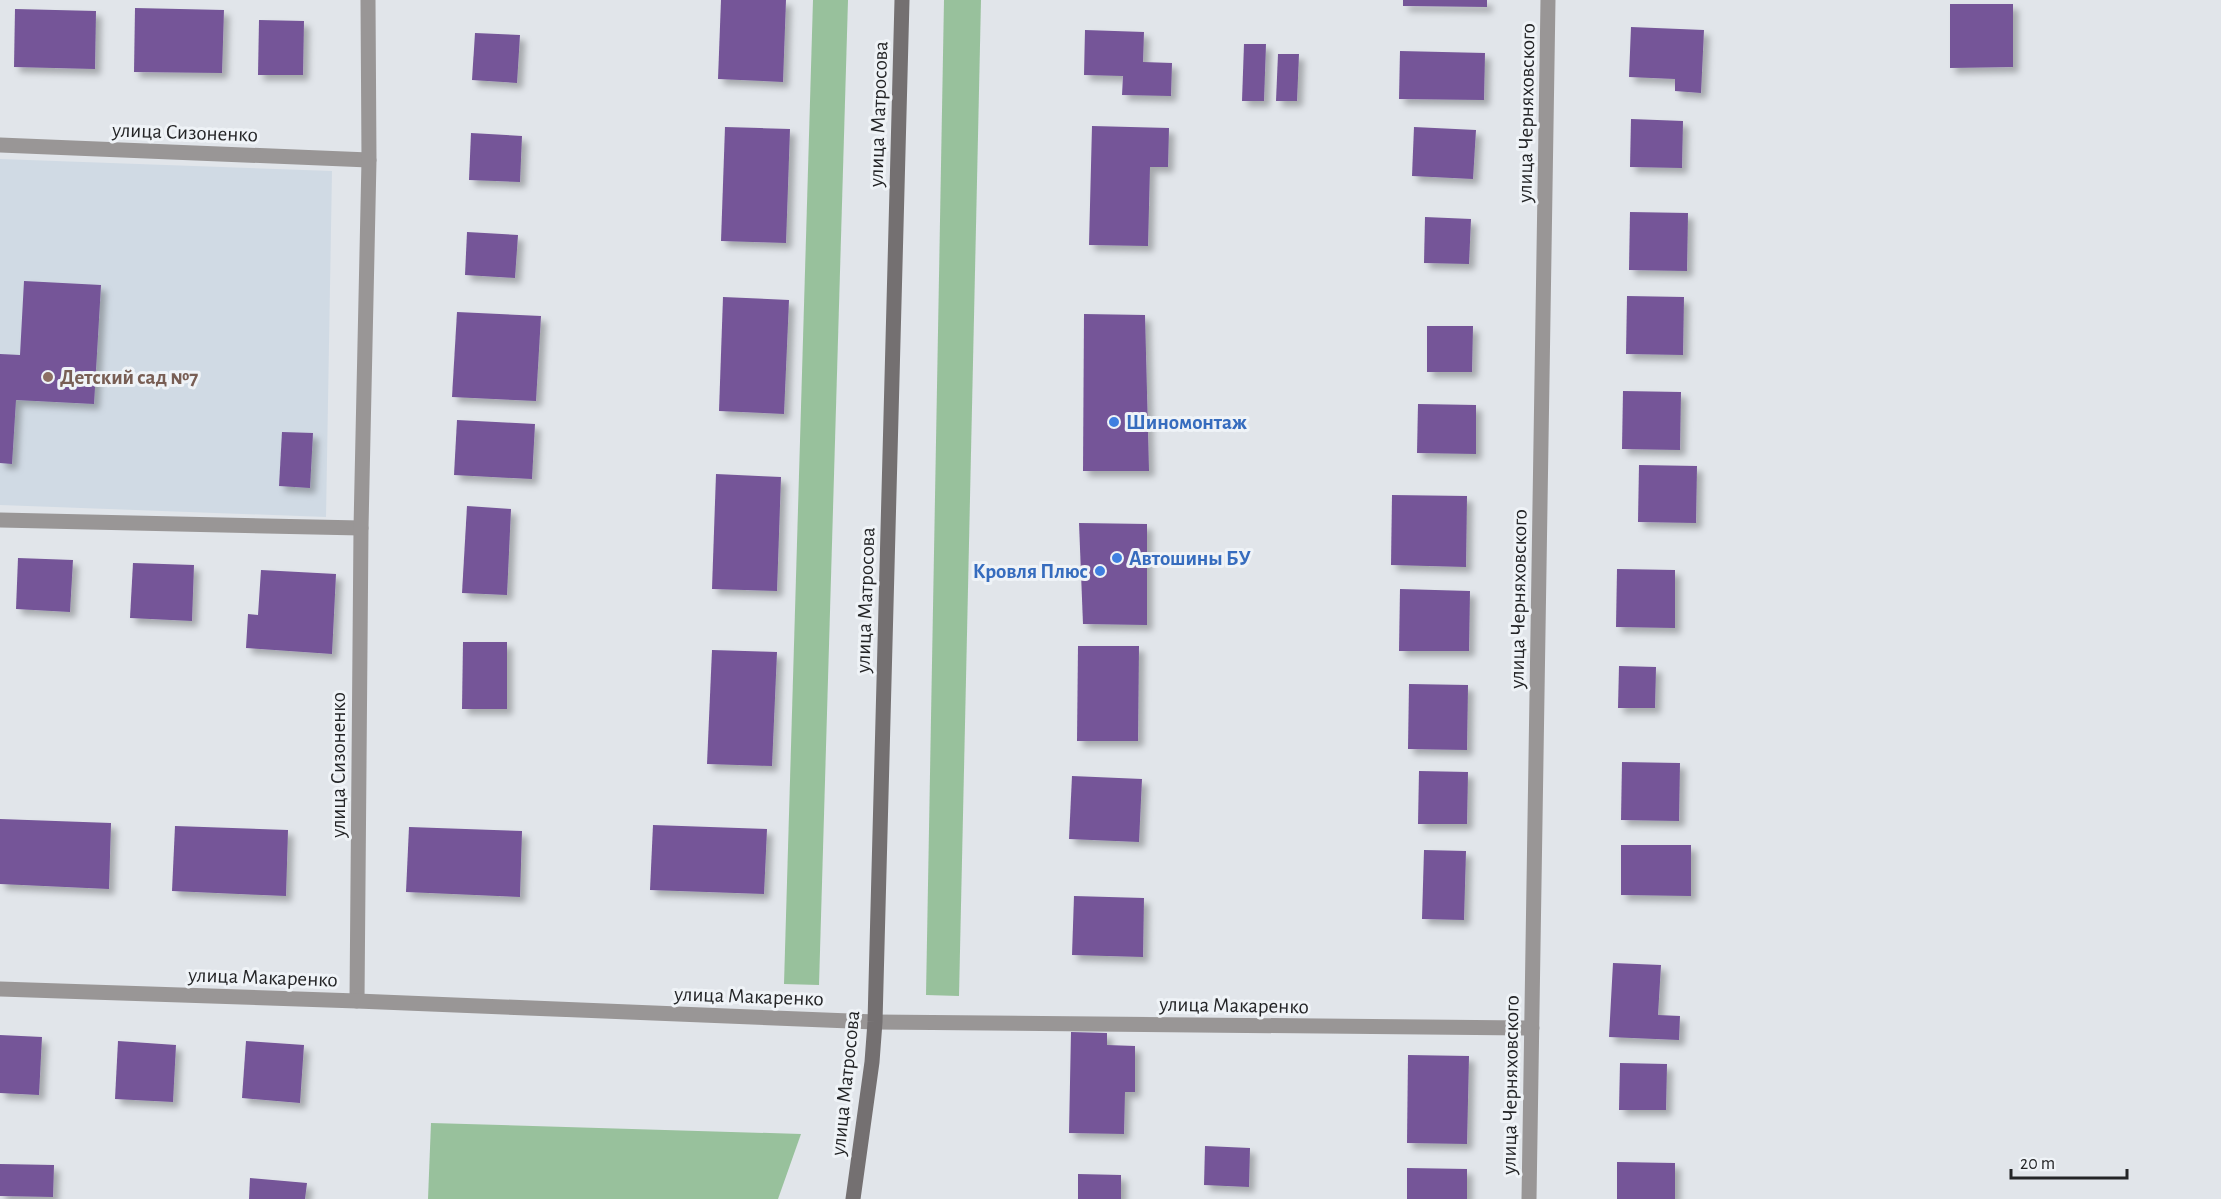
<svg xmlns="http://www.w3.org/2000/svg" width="2221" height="1199" viewBox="0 0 2221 1199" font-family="'Alegreya Sans',sans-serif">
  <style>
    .built { fill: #d0dae4 }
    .green { fill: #98c19c }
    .building { fill: #745598; filter: url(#shadow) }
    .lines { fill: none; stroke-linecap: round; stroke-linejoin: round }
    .minor { stroke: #999696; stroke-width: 15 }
    .tertiary { stroke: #999696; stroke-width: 15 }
    .secondary { stroke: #747071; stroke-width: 15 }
    .education-dot { fill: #8d6e63; stroke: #eff3f7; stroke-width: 2 }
    .shop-dot { fill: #3f7fe0; stroke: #eff3f7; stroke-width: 2 }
    .labels { text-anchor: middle; stroke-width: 6; stroke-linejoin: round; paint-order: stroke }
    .street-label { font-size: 21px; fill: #242527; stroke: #eff3f7 }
    .education-label { font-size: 21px; font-weight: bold; fill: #785e54; stroke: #eff3f7; text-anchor: start }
    .shop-label { font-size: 21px; font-weight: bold; fill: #366cbe; stroke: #eff3f7; text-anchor: start }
  </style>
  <defs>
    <filter id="shadow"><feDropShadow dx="5.5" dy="5.5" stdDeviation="3" flood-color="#0004"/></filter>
  </defs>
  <rect width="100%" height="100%" fill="#e1e5ea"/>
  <polygon class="built" points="0,159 332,171 326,517 0,505"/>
  <g class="green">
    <polygon points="813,0 848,0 819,985 784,984"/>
    <polygon points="944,0 981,0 959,996 926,995"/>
    <polygon points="431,1123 801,1134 778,1199 428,1199"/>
  </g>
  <g class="building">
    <polygon points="721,0 786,0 783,82 718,79"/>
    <polygon points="1403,0 1487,0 1487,7 1403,6"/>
    <polygon points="1950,4 2013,4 2013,67 1950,68"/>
    <polygon points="135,8 224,10 222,73 134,72"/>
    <polygon points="15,9 96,11 95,69 14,67"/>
    <polygon points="259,20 304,21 303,75 258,75"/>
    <polygon points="1631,27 1704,30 1701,93 1675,91 1675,79 1629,77"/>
    <polygon points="1085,30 1144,32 1143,62 1172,63 1171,96 1122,95 1123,76 1084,75"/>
    <polygon points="475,33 520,35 517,83 472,80"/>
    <polygon points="1244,44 1266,44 1264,101 1242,101"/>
    <polygon points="1400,51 1485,53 1484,100 1399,99"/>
    <polygon points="1278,54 1299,54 1297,101 1276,101"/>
    <polygon points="1631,119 1683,121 1682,168 1630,167"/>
    <polygon points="1092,126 1169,128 1168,167 1150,167 1148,246 1089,245"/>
    <polygon points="725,127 790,129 786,243 721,241"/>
    <polygon points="1414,127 1476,130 1473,179 1412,176"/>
    <polygon points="471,133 522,136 520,182 469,180"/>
    <polygon points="1630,212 1688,213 1687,271 1629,270"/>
    <polygon points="1425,217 1471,219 1469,264 1424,263"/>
    <polygon points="467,232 518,235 515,278 465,275"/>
    <polygon points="24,281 101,285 94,404 16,400 12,464 0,463 0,354 20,355"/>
    <polygon points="1627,296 1684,297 1683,355 1626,354"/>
    <polygon points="723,297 789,300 784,414 719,411"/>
    <polygon points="457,312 541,316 536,401 452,397"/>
    <polygon points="1084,314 1145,315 1149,471 1083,471"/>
    <polygon points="1427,326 1473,326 1472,372 1427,372"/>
    <polygon points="1623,391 1681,392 1680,450 1622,449"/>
    <polygon points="1418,404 1476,405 1476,454 1417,453"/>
    <polygon points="457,420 535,424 532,479 454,475"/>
    <polygon points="282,432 313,433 310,488 279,486"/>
    <polygon points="1639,465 1697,466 1696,523 1638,522"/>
    <polygon points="716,474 781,477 777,591 712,589"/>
    <polygon points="1392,495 1467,496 1466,567 1391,565"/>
    <polygon points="467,506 511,509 507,595 462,593"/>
    <polygon points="1079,523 1147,524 1147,625 1083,624"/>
    <polygon points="18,558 73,560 70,612 16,609"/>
    <polygon points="133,563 194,565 192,621 130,618"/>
    <polygon points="1617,569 1675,570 1675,628 1616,627"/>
    <polygon points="261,570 336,574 332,654 246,648 248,614 258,615"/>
    <polygon points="1400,589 1470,591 1469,651 1399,651"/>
    <polygon points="463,642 507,642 507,709 462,709"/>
    <polygon points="1078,646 1139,646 1138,741 1077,741"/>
    <polygon points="712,650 777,652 772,766 707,764"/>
    <polygon points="1619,666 1656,667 1655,708 1618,708"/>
    <polygon points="1409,684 1468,685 1467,750 1408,749"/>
    <polygon points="1622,762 1680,763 1679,821 1621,820"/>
    <polygon points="1419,771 1468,772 1467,824 1418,824"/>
    <polygon points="1072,776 1142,779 1139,842 1069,839"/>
    <polygon points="0,819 111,823 109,889 0,884"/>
    <polygon points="653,825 767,829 764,894 650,890"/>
    <polygon points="175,826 288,830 286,896 172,891"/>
    <polygon points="409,827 522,831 520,897 406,892"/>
    <polygon points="1621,845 1691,845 1691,896 1621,895"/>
    <polygon points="1424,850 1466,851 1464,920 1422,919"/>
    <polygon points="1074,896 1144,898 1143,957 1072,955"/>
    <polygon points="1613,963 1661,965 1658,1015 1680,1016 1679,1040 1609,1037"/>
    <polygon points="1071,1032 1107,1033 1107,1045 1135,1046 1135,1092 1125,1092 1124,1134 1069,1133"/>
    <polygon points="0,1035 42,1037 39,1095 0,1093"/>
    <polygon points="118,1041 176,1045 173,1102 115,1099"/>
    <polygon points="246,1041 304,1045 300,1103 242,1098"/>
    <polygon points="1408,1055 1469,1056 1467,1144 1407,1143"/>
    <polygon points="1620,1063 1667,1064 1666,1110 1619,1110"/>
    <polygon points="1205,1146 1250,1148 1249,1187 1204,1185"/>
    <polygon points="1617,1162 1675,1163 1675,1199 1617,1199"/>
    <polygon points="0,1164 54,1165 53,1197 0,1196"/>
    <polygon points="1407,1168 1467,1169 1467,1199 1407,1199"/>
    <polygon points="1078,1174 1121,1175 1121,1199 1078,1199"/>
    <polygon points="250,1178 307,1183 305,1199 249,1199"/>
  </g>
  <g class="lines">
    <g class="minor">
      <polyline points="0,145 369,160"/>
      <polyline points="0,520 361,528"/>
      <polyline points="357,1001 361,528 369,160 368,0"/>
      <polyline points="875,1022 1532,1028"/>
      <polyline points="1529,1199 1548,0"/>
    </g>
    <polyline class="tertiary" points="0,989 357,1001 875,1022"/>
    <polyline class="secondary" points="853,1199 872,1062 875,1022 902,0"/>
  </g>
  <circle class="education-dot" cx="48" cy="377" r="6"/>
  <g class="shop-dot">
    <circle cx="1114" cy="422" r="6"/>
    <circle cx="1117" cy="558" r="6"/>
    <circle cx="1100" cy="571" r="6"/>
  </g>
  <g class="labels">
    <g class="street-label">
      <text transform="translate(1526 113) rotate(-89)" y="7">улица Черняховского</text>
      <text transform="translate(878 114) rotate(-88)" y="7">улица Матросова</text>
      <text transform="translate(185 132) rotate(2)" y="7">улица Сизоненко</text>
      <text transform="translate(1518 599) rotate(-89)" y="7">улица Черняховского</text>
      <text transform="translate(865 600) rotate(-88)" y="7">улица Матросова</text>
      <text transform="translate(338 765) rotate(-90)" y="7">улица Сизоненко</text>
      <text transform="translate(263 977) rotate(2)" y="7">улица Макаренко</text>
      <text transform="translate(749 996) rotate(2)" y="7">улица Макаренко</text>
      <text transform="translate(1234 1005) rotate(1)" y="7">улица Макаренко</text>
      <text transform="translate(845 1083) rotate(-84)" y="7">улица Матросова</text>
      <text transform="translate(1510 1085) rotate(-89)" y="7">улица Черняховского</text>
    </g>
    <g class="education-label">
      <text x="60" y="384">Детский сад №7</text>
    </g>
    <g class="shop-label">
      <text x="1126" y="429">Шиномонтаж</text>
      <text x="1129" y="565">Автошины БУ</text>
      <text x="1088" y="578" text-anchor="end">Кровля Плюс</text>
    </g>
  </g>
  <path d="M2011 1169v9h116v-9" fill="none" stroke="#242527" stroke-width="3"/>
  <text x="2020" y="1169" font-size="18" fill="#242527" stroke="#eff3f7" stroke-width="4.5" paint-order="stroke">20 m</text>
</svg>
